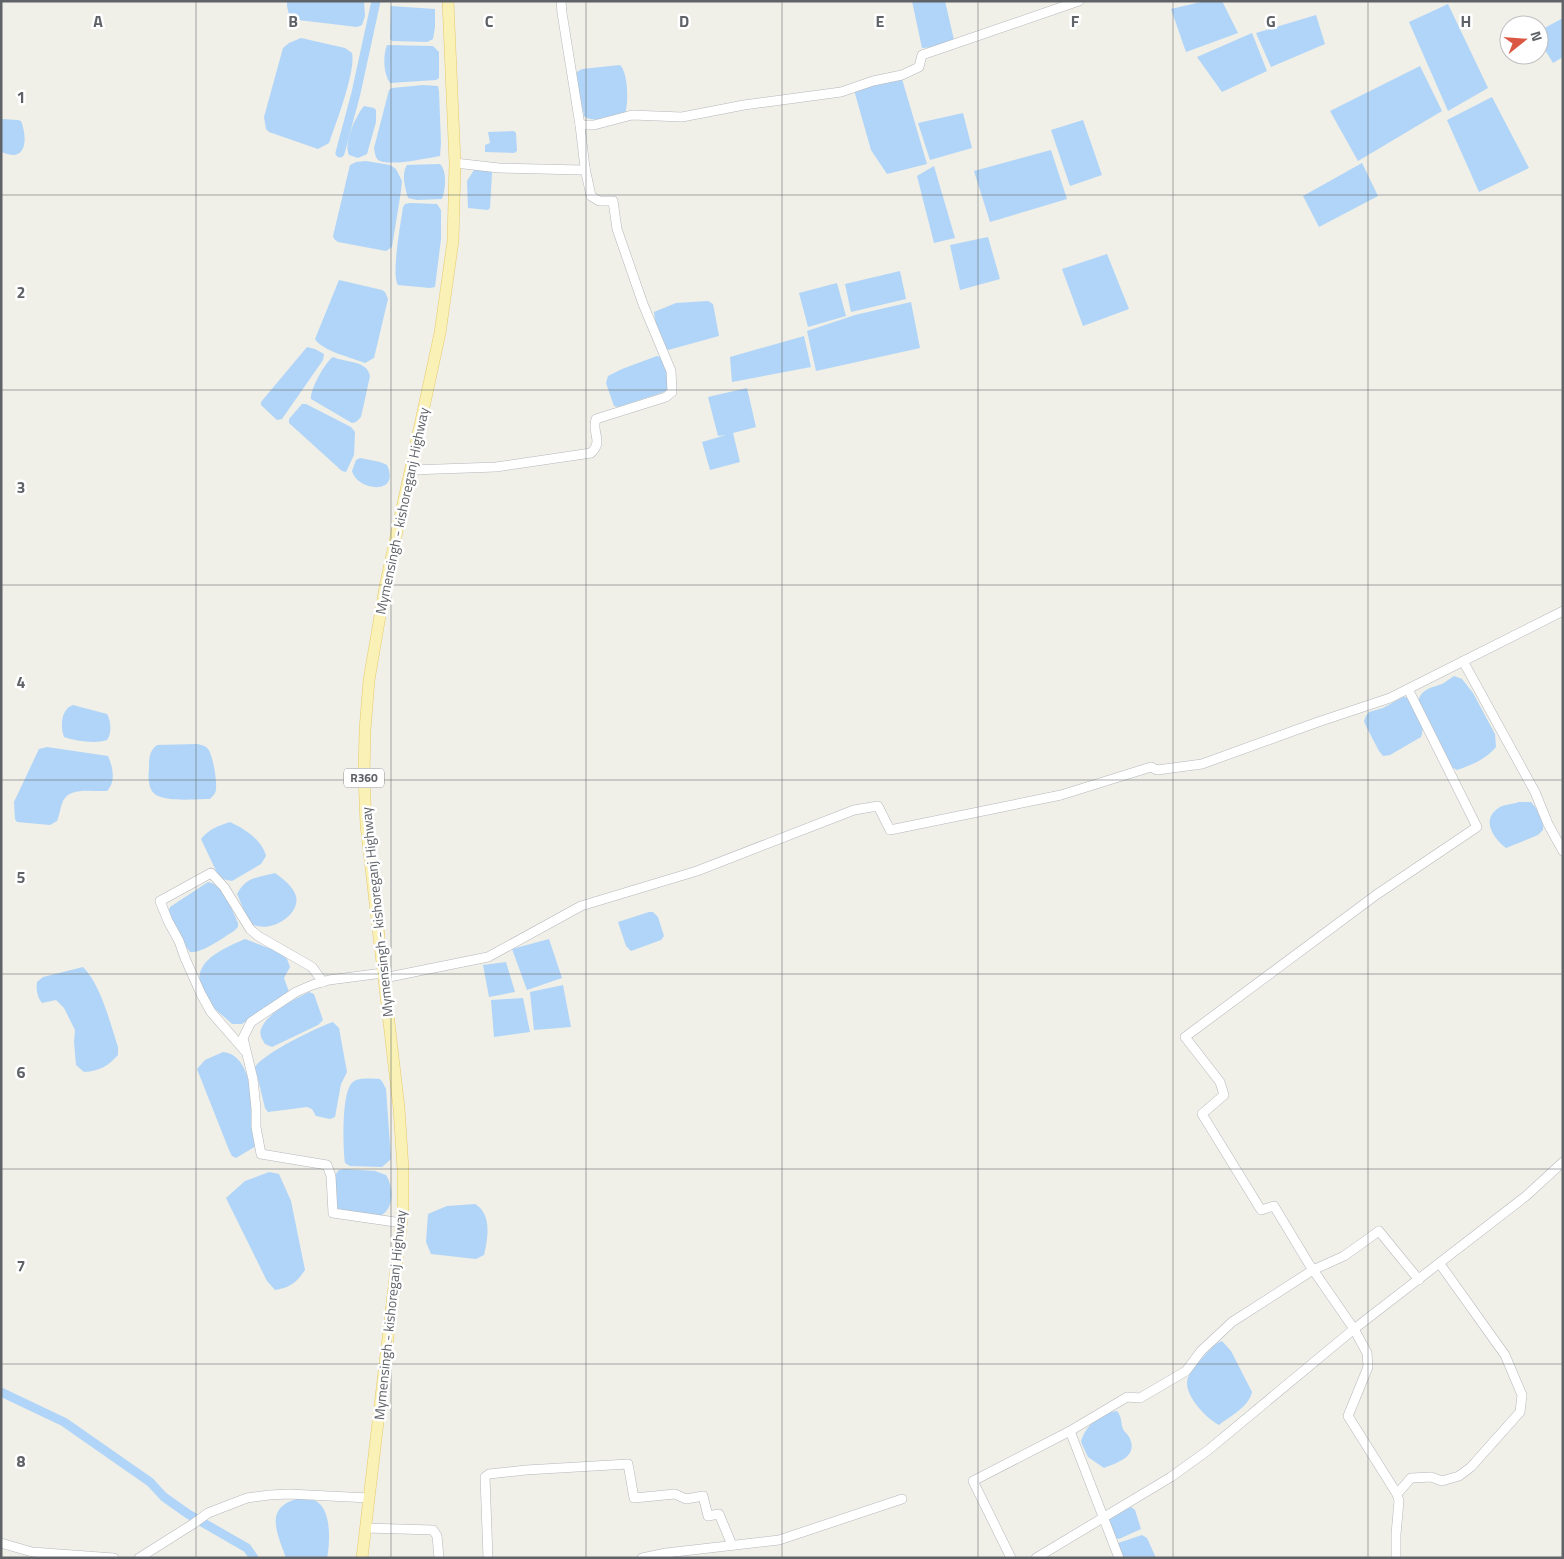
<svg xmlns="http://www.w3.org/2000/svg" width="1564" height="1559" viewBox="0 0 1564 1559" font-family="'Titillium Web',sans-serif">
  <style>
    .water { fill: #b0d5f8 }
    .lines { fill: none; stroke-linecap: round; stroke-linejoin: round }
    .canal { stroke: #b0d5f8; stroke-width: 9 }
    .minor-casing { stroke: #b5b7bb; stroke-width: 10 }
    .major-casing { stroke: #e6ca6b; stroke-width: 12 }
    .minor { stroke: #fff; stroke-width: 9 }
    .major { stroke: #f9f1b5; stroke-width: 11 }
    .grid { fill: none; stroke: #5f6267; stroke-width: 1; stroke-opacity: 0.55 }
    .labels { text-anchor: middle; stroke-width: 5; stroke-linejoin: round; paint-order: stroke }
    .shield { fill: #fff; stroke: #8f9195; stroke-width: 1 }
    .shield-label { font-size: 12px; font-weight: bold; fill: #5f6267 }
    .street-label { font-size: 14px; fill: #5f6267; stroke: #fff }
    .grid-label { font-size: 16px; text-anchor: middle; font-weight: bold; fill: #5f6267; stroke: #fff; stroke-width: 5; stroke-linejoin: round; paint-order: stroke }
  </style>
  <rect width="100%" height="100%" fill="#f0efe8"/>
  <g class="water">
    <polygon points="287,1 364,1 365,16 362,25 357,27 290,19 287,6"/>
    <polygon points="912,1 945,1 954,40 938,47 922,48"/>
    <polygon points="1205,1 1222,1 1238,33 1186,52 1171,9"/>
    <polygon points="1448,4 1488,88 1448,111 1409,22"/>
    <polygon points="391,6 435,9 435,27 433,39 427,42 392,41 390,39"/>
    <polygon points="1316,15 1325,44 1271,67 1256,33"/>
    <polygon points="1563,18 1563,57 1553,63 1539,40 1539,31"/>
    <polygon points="1252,33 1267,71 1222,92 1197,57"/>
    <path d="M301 38 345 48 352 53C356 71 336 123 329 143L318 149 269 132 266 129 264 117 283 48 289 43Z"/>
    <path d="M387 45 433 46 439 52V78L436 80 390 83C383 73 383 55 387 45Z"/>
    <path d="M620 65C628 72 629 104 625 114 613 116 593 124 584 116L576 77 577 72 582 69Z"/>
    <polygon points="1420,66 1442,111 1358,161 1330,111"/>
    <polygon points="902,79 927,164 887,174 871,150 854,90"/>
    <path d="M423 85 438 86 439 91 441 143 440 156C427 158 389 167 378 160 375 157 375 152 374 148L389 90 392 88Z"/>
    <polygon points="1492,97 1529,168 1479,192 1447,120"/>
    <path d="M364 106 374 108 376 110V122L367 154 358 158 349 155C343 144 356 115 364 106Z"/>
    <polygon points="963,113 972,148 930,160 918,123"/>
    <path d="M1 119 18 120 21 121C25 131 29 153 14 155 10 155 5 153 1 152Z"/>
    <polygon points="1083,120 1102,175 1070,186 1051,130"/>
    <polygon points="514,131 516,133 517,151 514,153 485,152 485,145 490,143 488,132"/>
    <polygon points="1051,150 1067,199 990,222 974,171"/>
    <polygon points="366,161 390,165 396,169 402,181 401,191 392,247 386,251 338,242 334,239 333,236 350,165 356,162"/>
    <polygon points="1362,163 1378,196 1319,227 1303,196"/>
    <path d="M440 164C447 171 446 189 442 199L417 200 408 198C405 187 401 174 407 165Z"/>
    <polygon points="934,166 955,238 934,243 917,176"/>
    <polygon points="474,170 491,170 492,173 490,208 488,210 468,208 467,181"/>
    <path d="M410 203 437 204 441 210V239L435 287 430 288 398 285C391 275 401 222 403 207L405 204Z"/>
    <polygon points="988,237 1000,279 960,290 950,245"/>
    <polygon points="1107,254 1129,309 1083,326 1062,269"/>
    <polygon points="900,271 906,299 851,312 845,284"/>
    <path d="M339 280 382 290 385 292 388 299 374 358 365 363C353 358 322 351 315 339Z"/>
    <polygon points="837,283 846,316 808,327 799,293"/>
    <path d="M708 301 713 304 719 336 668 350C660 342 655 323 654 312L676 303Z"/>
    <polygon points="911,302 920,348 816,371 807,331 855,315"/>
    <polygon points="804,336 811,367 732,382 730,357"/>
    <polygon points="307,347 315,349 324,354 323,360 282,419 277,420 261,405 261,402"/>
    <polygon points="657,356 663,358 667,368 669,388 664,392 618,407 614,406 606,383 608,376 622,369"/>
    <path d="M333 357C346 363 367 360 370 376L361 417 356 422 352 423 311 399C310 390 325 362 333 357Z"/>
    <polygon points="747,388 756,427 733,433 740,462 710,470 702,442 726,435 718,436 708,397"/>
    <polygon points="302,404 306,404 351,427 355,432 354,455 346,472 342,471 289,423 289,419"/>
    <path d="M360 458 380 462 387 465C401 496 357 491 352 471L356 460Z"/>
    <path d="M1454 676 1462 679 1473 693 1495 734 1496 747C1486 759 1472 765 1457 770L1450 766 1418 703C1420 688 1433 688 1444 683 1447 681 1451 678 1454 676Z"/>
    <path d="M1403 697H1406C1415 708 1427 723 1421 737L1390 755 1383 756 1379 751 1366 726 1364 721 1366 716 1369 712 1383 708Z"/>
    <path d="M73 705 107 714C111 721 112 733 107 740 95 744 76 741 64 737 60 726 61 709 73 705Z"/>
    <path d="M197 744C201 745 205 745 208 749 213 755 217 781 216 789 216 793 213 796 210 799 196 799 168 802 156 795 148 790 148 777 149 769 149 759 149 751 157 745Z"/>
    <path d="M47 747 108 756C113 767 116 782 107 791 93 792 70 786 63 801 60 807 60 814 57 821L50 825 17 822 15 819 14 802 39 749Z"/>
    <path d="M1519 802H1531C1538 810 1544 820 1543 830L1538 835 1506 848C1493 838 1480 819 1500 807 1506 804 1514 804 1519 802Z"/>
    <path d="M230 822C245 829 262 840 266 856L261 864 232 881 222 879 218 875 201 839C209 829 218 826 230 822Z"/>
    <path d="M275 873C283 879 293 886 296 896 301 917 265 936 249 922L237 894C247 876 257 878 275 873Z"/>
    <path d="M208 882C223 884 232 910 238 923V927L234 931C224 937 201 954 190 952L182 941 168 913 170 907Z"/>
    <polygon points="649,912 653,912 658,917 664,936 661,940 631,951 626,946 618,922"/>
    <path d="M245 939 279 952 287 959 290 967 284 978 289 992 242 1024H232C224 1016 213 1009 207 999 184 965 218 951 245 939Z"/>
    <polygon points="549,939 562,978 527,990 512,949"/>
    <polygon points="506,962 515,992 489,997 483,965"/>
    <path d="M83 967C101 985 110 1023 118 1047V1055C108 1066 100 1071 84 1072L76 1065 74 1042 75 1030 64 1008 56 1000 42 1003C37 997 36 989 37 982L43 977Z"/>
    <polygon points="563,985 571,1027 534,1030 530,992"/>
    <path d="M309 992 314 994 323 1020 318 1025 272 1047 265 1044C262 1039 259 1035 261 1029 267 1013 295 999 309 992Z"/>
    <polygon points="523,998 530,1032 494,1037 491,1000"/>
    <path d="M333 1022 339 1028 347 1072 341 1084 335 1117 330 1119 316 1116 312 1109 307 1107 268 1112 265 1108 255 1067C264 1053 316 1028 333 1022Z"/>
    <path d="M223 1052C256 1054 254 1123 256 1146L236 1158 232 1156 229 1150 197 1069 205 1060Z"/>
    <path d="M380 1079 383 1083 386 1089 391 1159 382 1167 350 1166 345 1163C343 1148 341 1090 353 1082 359 1077 372 1079 380 1079Z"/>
    <path d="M345 1169 375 1171 386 1175C394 1188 395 1210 378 1217L337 1211 335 1175 339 1170Z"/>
    <path d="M269 1172 279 1174 291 1201 305 1270C296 1283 291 1287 275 1290L267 1281 226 1198 245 1181Z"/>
    <path d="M475 1204C492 1214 488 1238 484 1255L476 1259 431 1254 426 1242 428 1214 447 1206Z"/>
    <path d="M1222 1341 1231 1351 1252 1392C1249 1407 1230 1416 1219 1425 1206 1418 1186 1397 1187 1382 1188 1372 1198 1362 1204 1356 1210 1350 1215 1343 1222 1341Z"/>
    <path d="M1117 1411C1123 1419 1120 1422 1123 1429 1125 1433 1129 1435 1130 1439 1138 1457 1116 1463 1104 1468L1088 1457 1081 1442C1085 1426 1100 1413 1117 1411Z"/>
    <path d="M300 1498C306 1498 311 1499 316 1501 332 1510 330 1543 327 1558H286C276 1530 264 1507 300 1498Z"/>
    <polygon points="1131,1507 1135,1510 1141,1529 1119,1539 1116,1538 1108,1519 1113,1515"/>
    <polygon points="1142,1535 1147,1538 1156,1558 1122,1558 1118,1543"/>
  </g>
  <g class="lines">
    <g class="canal">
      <polyline points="340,153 356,93 376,1"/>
      <polyline points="1,1392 64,1422 150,1482 164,1497 188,1514 247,1548 254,1558"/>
    </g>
    <g class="minor-casing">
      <g id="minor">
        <polyline points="580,125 594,125 632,115 682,117 744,105 841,92 873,81 902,75 919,67 922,55 1079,1"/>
        <polyline points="455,163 499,168 582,170 585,168 580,125 562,13 561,1"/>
        <path d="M411 470 496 467 591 453C604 441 591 433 596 419L666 397 672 392 671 371 643 304 617 229 613 201H599L591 196 585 168"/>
        <polyline points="1463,661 1535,792 1548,824 1563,851"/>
        <polyline points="383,973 329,980 312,985 296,992 251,1022 243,1038 253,1079 256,1109 256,1127 261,1154 327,1165 331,1176 333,1213 402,1223"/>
        <polyline points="384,978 488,957 581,906 697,871 854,810 878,806 890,830 1061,795 1151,767 1157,770 1202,764 1318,722 1390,698 1563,611"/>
        <polyline points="245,1051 211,1012 201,994 185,958 179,941 168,921 160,901 211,873 224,887 250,929 258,936 312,967 323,982"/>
        <polyline points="1070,1431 1119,1558"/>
        <polyline points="1397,1494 1411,1478 1431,1477 1442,1481 1459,1476 1471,1467 1520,1412 1522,1395 1505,1355 1440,1264"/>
        <polyline points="366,1528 433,1530 437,1536 439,1558"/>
        <polyline points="1,1543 32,1552 114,1558"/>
        <polyline points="139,1558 193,1524 208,1513 247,1498 269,1495 289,1494 369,1498"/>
        <polyline points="488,1558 485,1477 489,1474 526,1470 628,1464 634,1498 675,1494 686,1499 703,1496 708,1516 719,1514 732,1545"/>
        <polyline points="642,1558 666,1553 779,1540 902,1499"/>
        <polyline points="1011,1558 973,1481 1070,1431 1127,1397 1140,1398 1186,1371 1201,1351 1232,1322 1313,1270 1344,1256 1379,1231 1419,1280"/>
        <polyline points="1036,1558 1171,1477 1207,1451 1354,1329 1526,1196 1563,1162"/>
        <polyline points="1396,1558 1396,1534 1399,1501 1397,1494 1348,1416 1368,1367 1367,1353 1354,1329 1309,1264 1274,1206 1261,1210 1202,1114 1224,1095 1220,1082 1185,1037 1376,895 1477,827 1408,689"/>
      </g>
    </g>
    <g class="major-casing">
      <polyline id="major" points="362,1558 403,1210 403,1169 399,1108 366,825 364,775 365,730 369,680 385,587 440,333 453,241 455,163 448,1"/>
    </g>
    <use href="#minor" class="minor"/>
    <use href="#major" class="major"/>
  </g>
  <path class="grid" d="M196 1V1558M391 1V1558M586 1V1558M782 1V1558M978 1V1558M1173 1V1558M1368 1V1558M1 195H1563M1 390H1563M1 585H1563M1 780H1563M1 974H1563M1 1169H1563M1 1364H1563"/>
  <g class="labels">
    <rect class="shield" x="344" y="768.5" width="40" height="19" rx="4"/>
    <g class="shield-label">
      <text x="364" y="782">R360</text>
    </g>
    <g class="street-label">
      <text transform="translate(402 511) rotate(-78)" y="5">Mymensingh - kishoreganj Highway</text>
      <text transform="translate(377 912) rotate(-96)" y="5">Mymensingh - kishoreganj Highway</text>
      <text transform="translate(390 1315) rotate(-84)" y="5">Mymensingh - kishoreganj Highway</text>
    </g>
  </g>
  <g class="grid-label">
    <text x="98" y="27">A</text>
    <text x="293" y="27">B</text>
    <text x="489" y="27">C</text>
    <text x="684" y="27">D</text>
    <text x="880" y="27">E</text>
    <text x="1075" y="27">F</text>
    <text x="1271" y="27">G</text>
    <text x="1466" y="27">H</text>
    <text x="21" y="103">1</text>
    <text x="21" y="298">2</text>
    <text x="21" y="493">3</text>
    <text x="21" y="688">4</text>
    <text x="21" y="883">5</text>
    <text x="21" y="1078">6</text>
    <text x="21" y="1272">7</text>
    <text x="21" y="1467">8</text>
  </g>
  <rect width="1564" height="1559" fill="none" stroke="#5f6267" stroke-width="5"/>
  <g transform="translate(1524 40) rotate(73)"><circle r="24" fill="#ffffff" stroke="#bfc0c2"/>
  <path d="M0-4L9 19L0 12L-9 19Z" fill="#dc5743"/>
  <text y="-8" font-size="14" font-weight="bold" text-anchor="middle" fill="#5f6267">N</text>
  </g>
</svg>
